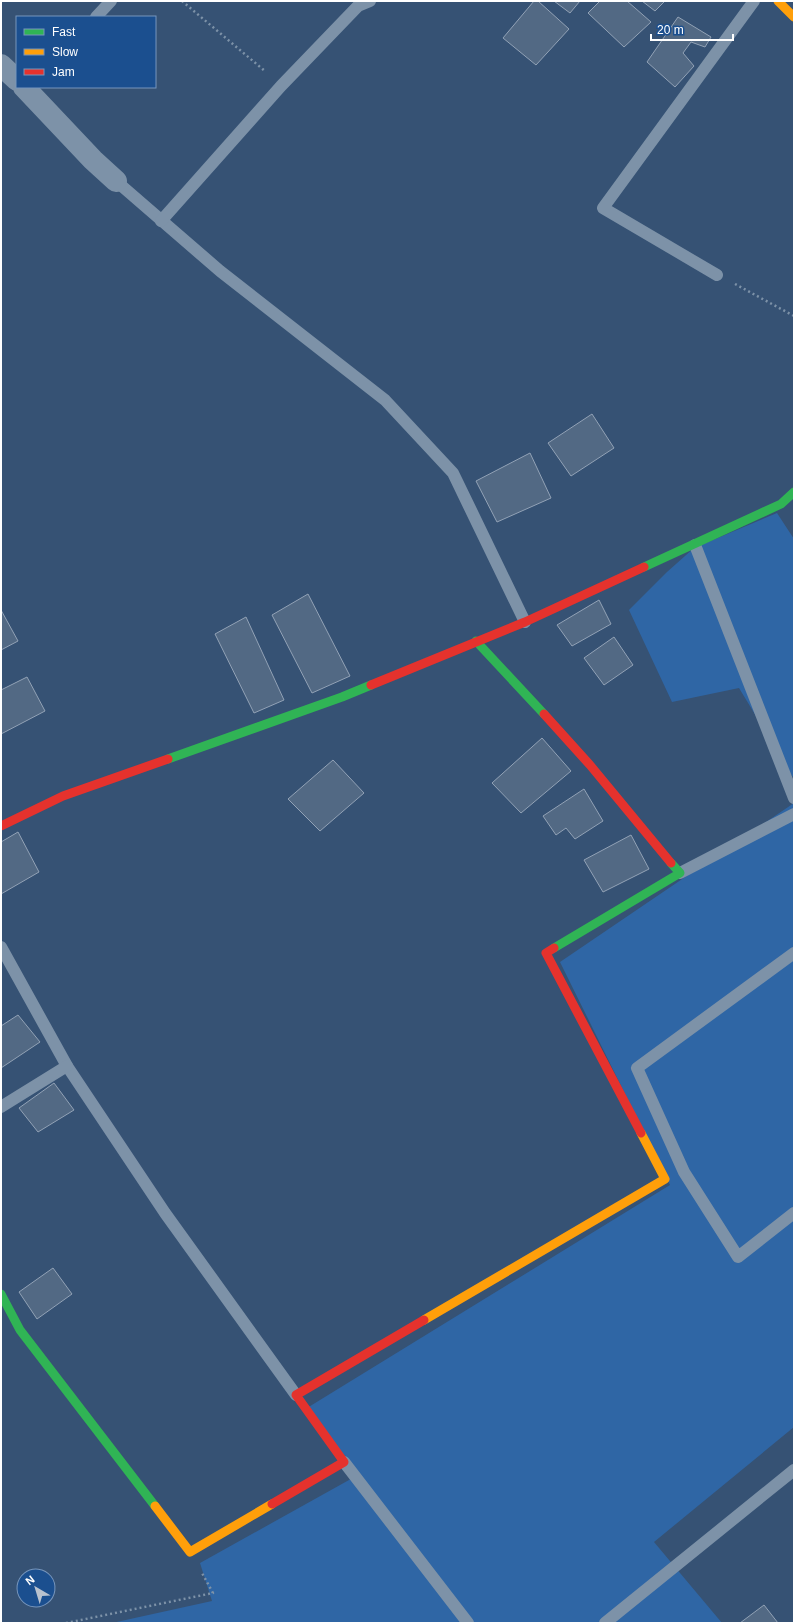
<svg xmlns="http://www.w3.org/2000/svg" width="795" height="1624" viewBox="0 0 795 1624" font-family="Arial,sans-serif">
  <style>
    .green { fill: #2f66a5 }
    .building { fill: #526984; stroke: #92a2b6 }
    .lines { fill: none; stroke-linecap: round; stroke-linejoin: round }
    .path { stroke: #7d92a8; stroke-width: 2.5; stroke-dasharray: 2 3; stroke-linecap: butt }
    .lane { stroke: #7d92a8; stroke-width: 12 }
    .street { stroke: #7d92a8; stroke-width: 22 }
    .fast { stroke: #30b455; stroke-width: 9 }
    .slow { stroke: #ff9f0a; stroke-width: 9 }
    .jam { stroke: #e5322d; stroke-width: 9 }
  </style>
  <rect width="100%" height="100%" fill="#365274"/>
  <g class="green">
    <polygon points="777,513 794,539 794,779 739,688 672,702 629,610 667,572 694,548"/>
    <polygon points="794,803 794,1427 654,1542 722,1623 112,1623 212,1601 200,1563 358,1475 307,1408 670,1185 560,962"/>
  </g>
  <g class="building">
    <polygon points="534,1 538,1 569,29 536,65 503,38"/>
    <polygon points="554,1 580,1 570,13"/>
    <polygon points="600,1 627,1 651,22 624,47 588,13"/>
    <polygon points="642,1 665,1 655,11"/>
    <polygon points="678,17 711,37 705,47 691,42 683,53 694,66 675,87 647,62"/>
    <polygon points="592,414 614,448 571,476 548,443"/>
    <polygon points="530,453 551,498 497,522 476,481"/>
    <polygon points="308,594 350,676 312,693 272,615"/>
    <polygon points="599,600 611,624 572,646 557,625"/>
    <polygon points="1,610 18,641 1,650"/>
    <polygon points="246,617 284,700 254,713 215,634"/>
    <polygon points="614,637 633,665 604,685 584,658"/>
    <polygon points="27,677 45,711 1,734 1,690"/>
    <polygon points="542,738 571,771 521,813 492,783"/>
    <polygon points="333,760 364,793 320,831 288,799"/>
    <polygon points="584,789 603,821 575,839 566,828 556,835 543,816"/>
    <polygon points="18,832 39,872 1,894 1,842"/>
    <polygon points="631,835 649,869 603,892 584,860"/>
    <polygon points="18,1015 40,1042 1,1068 1,1026"/>
    <polygon points="54,1083 74,1110 38,1132 19,1108"/>
    <polygon points="53,1268 72,1294 37,1319 19,1292"/>
    <polygon points="764,1605 778,1623 740,1623"/>
  </g>
  <g class="lines">
    <g class="path">
      <polyline points="182,1 266,72"/>
      <polyline points="735,284 794,316"/>
      <polyline points="66,1623 213,1593 202,1573"/>
    </g>
    <g class="lane">
      <polyline points="96,17 111,1"/>
      <polyline points="116,181 220,271 385,400 453,473 525,622"/>
      <polyline points="161,221 281,86 358,6 370,1"/>
      <polyline points="717,275 603,208 754,1"/>
      <polyline points="695,545 794,798"/>
      <polyline points="680,873 794,814"/>
      <polyline points="1,947 67,1066 165,1213 296,1395"/>
      <polyline points="794,953 637,1068 684,1172 738,1257 794,1213"/>
      <polyline points="1,1107 67,1066"/>
      <polyline points="344,1462 468,1623"/>
      <polyline points="605,1623 794,1470"/>
    </g>
    <g class="street">
      <polyline points="1,65 17,80"/>
      <polyline points="24,87 93,160 116,181"/>
    </g>
    <g class="fast">
      <polyline points="644,567 781,504 794,492"/>
      <polyline points="476,641 544,714"/>
      <polyline points="168,759 342,697 371,685"/>
      <polyline points="554,948 680,873 671,863"/>
      <polyline points="1,1294 20,1330 155,1506"/>
    </g>
    <g class="slow">
      <polyline points="778,1 794,17"/>
      <polyline points="424,1320 665,1179 641,1133"/>
      <polyline points="155,1506 190,1552 272,1504"/>
    </g>
    <g class="jam">
      <polyline points="371,685 525,622 644,567"/>
      <polyline points="544,714 590,765 671,863"/>
      <polyline points="1,826 63,796 168,759"/>
      <polyline points="554,948 546,953 641,1133"/>
      <polyline points="272,1504 344,1462 296,1395 424,1320"/>
    </g>
  </g>
  <rect width="795" height="1624" fill="none" stroke="#ffffff" stroke-width="4"/>
  <rect x="16" y="16" width="140" height="72" fill="#1b4f8f" stroke="#7695bc"/>
  <rect x="24" y="29" width="20" height="6" fill="#30b455" stroke="#7695bc"/>
  <text x="52" y="36" font-size="12" fill="#ffffff">Fast</text>
  <rect x="24" y="49" width="20" height="6" fill="#ff9f0a" stroke="#7695bc"/>
  <text x="52" y="56" font-size="12" fill="#ffffff">Slow</text>
  <rect x="24" y="69" width="20" height="6" fill="#e5322d" stroke="#7695bc"/>
  <text x="52" y="76" font-size="12" fill="#ffffff">Jam</text>
  <g transform="translate(36 1588) rotate(322)"><circle r="19" fill="#1b4f8f" stroke="#7695bc"/>
  <path d="M0-3L7 15L0 10L-7 15Z" fill="#b9c2ce"/>
  <text y="-6" font-size="11" font-weight="bold" text-anchor="middle" fill="#ffffff">N</text>
  </g>
  <path d="M651 34v6h82v-6" fill="none" stroke="#ffffff" stroke-width="2"/>
  <text x="657" y="34" font-size="12" fill="#ffffff" stroke="#1b4f8f" stroke-width="3" paint-order="stroke">20 m</text>
</svg>
